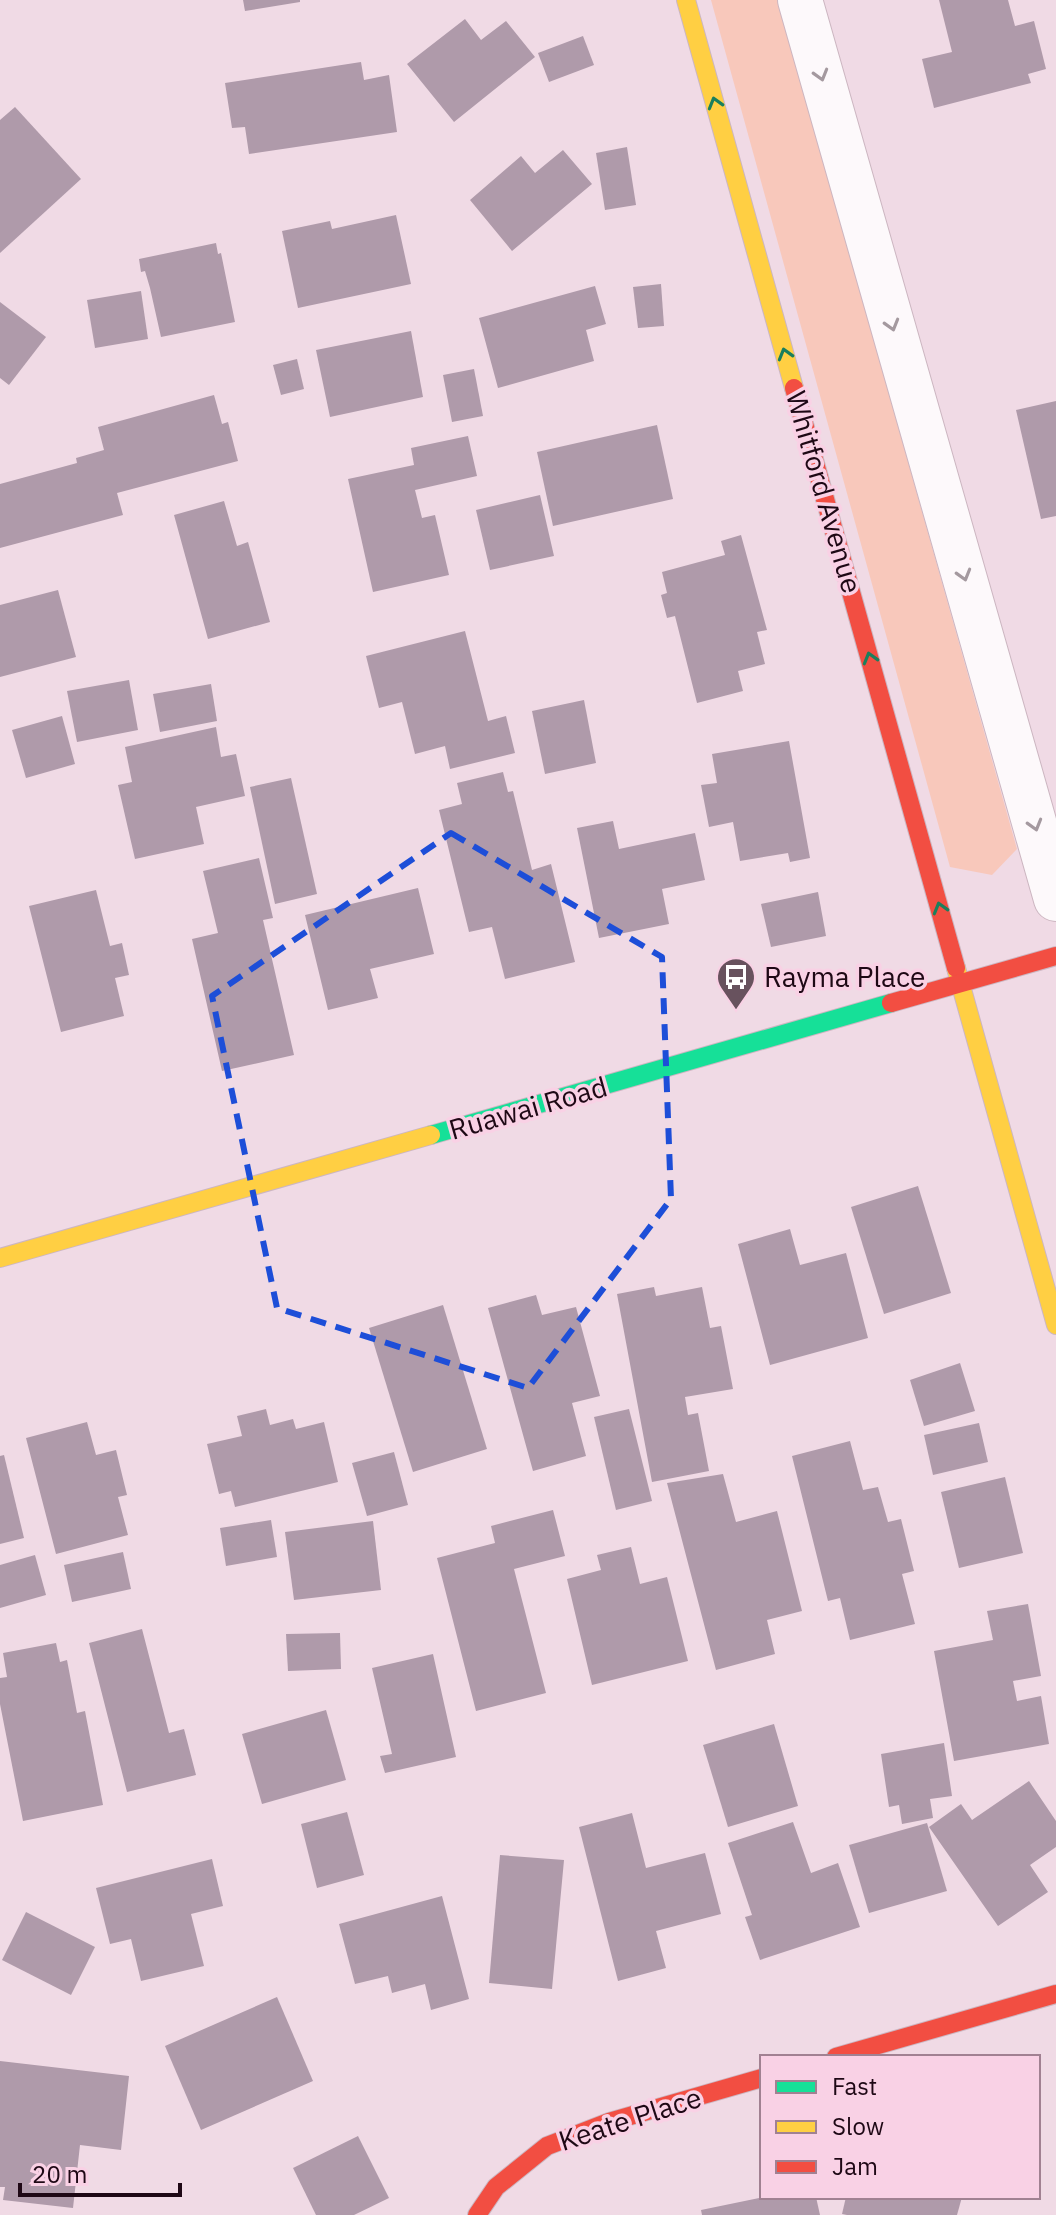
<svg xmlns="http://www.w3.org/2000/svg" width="1056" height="2215" viewBox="0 0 1056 2215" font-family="'IBM Plex Sans',sans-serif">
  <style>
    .green { fill: #f8c8bb }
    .building { fill: #af9aaa }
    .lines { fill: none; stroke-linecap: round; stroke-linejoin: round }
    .street-casing { stroke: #ccb6c1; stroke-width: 46 }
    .fast-casing { stroke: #ccb6c1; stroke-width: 20 }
    .slow-casing { stroke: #ccb6c1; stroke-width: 20 }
    .jam-casing { stroke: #ccb6c1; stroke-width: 20 }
    .street { stroke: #fdf9fb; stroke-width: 44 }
    .fast { stroke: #16e098; stroke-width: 18 }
    .slow { stroke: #ffcf43; stroke-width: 18 }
    .jam { stroke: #f24e42; stroke-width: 18 }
    .oneway { stroke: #a4999f }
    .oneway2 { stroke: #1a7f5d }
    .marked { fill: none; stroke: #1d4ed8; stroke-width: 6; stroke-dasharray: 16 10; stroke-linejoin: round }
    .labels { text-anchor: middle; stroke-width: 7; stroke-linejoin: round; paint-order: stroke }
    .street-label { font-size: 28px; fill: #1e0815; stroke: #f9d1e5 }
    .poi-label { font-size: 28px; fill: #1e0815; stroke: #f9d1e5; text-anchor: start }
  </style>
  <rect width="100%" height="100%" fill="#f0dae5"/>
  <polygon class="green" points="711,0 778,0 1017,849 992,875 950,867"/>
  <g class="building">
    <polygon points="243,0 300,0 300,2 245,11"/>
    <polygon points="939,0 1008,0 1015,26 1034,21 1046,69 1028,74 1031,83 934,108 922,59 952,52"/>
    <polygon points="465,19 481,40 506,21 535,57 454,122 407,64"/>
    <polygon points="583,36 594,65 549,82 538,53"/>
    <polygon points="361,62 364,80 389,75 397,132 249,154 245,127 232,128 225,83"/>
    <polygon points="15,107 81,179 0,253 0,120"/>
    <polygon points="627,147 636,205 605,210 596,153"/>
    <polygon points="563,150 592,184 512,251 470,200 521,156 535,173"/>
    <polygon points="396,215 411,284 298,308 282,231 330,221 332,229"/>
    <polygon points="216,243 218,254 221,253 235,322 161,337 150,288 145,271 141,272 139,259"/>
    <polygon points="661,284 664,326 638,328 633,287"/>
    <polygon points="595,286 606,324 586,330 594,361 498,388 479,318"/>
    <polygon points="141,291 148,339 95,348 87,300"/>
    <polygon points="0,302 46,337 9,385 0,378"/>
    <polygon points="411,331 423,397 330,417 316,350"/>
    <polygon points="297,359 304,389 281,395 273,365"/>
    <polygon points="474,369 483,416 452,422 443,375"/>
    <polygon points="214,395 222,424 228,422 238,461 117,493 123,515 0,548 0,484 77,463 76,458 104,450 98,427"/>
    <polygon points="1056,401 1056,516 1041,519 1016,410"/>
    <polygon points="657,425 673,499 553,526 537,452"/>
    <polygon points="468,436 477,476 415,490 422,518 435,515 449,575 373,592 348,479 414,465 411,448"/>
    <polygon points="540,495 554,556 490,570 476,510"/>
    <polygon points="224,501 237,546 248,542 270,622 208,639 174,515"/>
    <polygon points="741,535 767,630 757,632 765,664 738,671 743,691 697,703 675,616 667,618 661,595 667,593 662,572 725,555 721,541"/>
    <polygon points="58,590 76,657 0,677 0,605"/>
    <polygon points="465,631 488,721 506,716 515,753 450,769 445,746 415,754 402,702 379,708 366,656"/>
    <polygon points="129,680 138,730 77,742 67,691"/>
    <polygon points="211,684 217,721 160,732 153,694"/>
    <polygon points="584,700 596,763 545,774 532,711"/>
    <polygon points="62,716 75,764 26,778 12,730"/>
    <polygon points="216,727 221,757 236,754 245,796 196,807 204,844 135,859 118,785 132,782 125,747"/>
    <polygon points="789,741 810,858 790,862 788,853 740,861 733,822 709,827 701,785 717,783 712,754"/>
    <polygon points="503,772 508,792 513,791 532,870 551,864 575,962 505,979 492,927 469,932 439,810 462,804 457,783"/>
    <polygon points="291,778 317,894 275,904 250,787"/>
    <polygon points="613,821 619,849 695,833 705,880 662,889 669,924 599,938 577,828"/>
    <polygon points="259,858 273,918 263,920 294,1055 222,1071 192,939 218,933 203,871"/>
    <polygon points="418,888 434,954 370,969 378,998 328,1010 305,915"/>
    <polygon points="96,890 110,946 122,943 129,975 115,978 124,1016 61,1032 29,906"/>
    <polygon points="818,892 826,936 771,947 761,904"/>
    <polygon points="918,1186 951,1293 884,1314 851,1207"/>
    <polygon points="790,1229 800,1265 846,1253 868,1338 770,1365 738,1244"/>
    <polygon points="654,1287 656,1296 702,1287 710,1328 721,1326 733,1389 685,1397 688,1415 698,1413 709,1471 652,1482 617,1294"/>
    <polygon points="536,1295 542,1315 576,1307 600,1396 572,1403 586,1456 533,1471 488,1308"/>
    <polygon points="443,1305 487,1449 413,1472 369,1328"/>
    <polygon points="960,1363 975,1411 924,1426 910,1380"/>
    <polygon points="266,1409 270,1425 293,1419 296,1429 324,1422 338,1482 235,1507 231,1491 219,1494 207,1444 242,1436 237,1416"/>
    <polygon points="629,1409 652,1501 616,1510 594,1417"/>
    <polygon points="87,1422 96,1455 116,1450 127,1495 118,1497 128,1535 56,1554 26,1438"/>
    <polygon points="979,1423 988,1462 933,1475 924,1435"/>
    <polygon points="850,1441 863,1490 878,1487 888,1522 901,1519 914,1571 902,1574 915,1624 850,1640 840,1598 828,1601 792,1456"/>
    <polygon points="394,1452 408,1505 367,1516 352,1463"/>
    <polygon points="4,1455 24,1538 0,1544 0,1456"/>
    <polygon points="723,1474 736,1522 777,1511 802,1611 767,1620 775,1654 716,1670 667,1483"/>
    <polygon points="1005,1477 1023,1553 959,1568 941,1492"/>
    <polygon points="553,1510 565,1556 514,1569 546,1693 476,1711 437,1558 495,1543 491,1526"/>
    <polygon points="271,1520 277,1557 226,1566 220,1528"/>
    <polygon points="373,1521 381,1590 294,1600 285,1532"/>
    <polygon points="631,1547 640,1584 667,1577 688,1661 592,1685 567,1579 601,1570 597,1555"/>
    <polygon points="123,1552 131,1589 72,1602 64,1565"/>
    <polygon points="35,1555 46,1595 0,1608 0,1565"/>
    <polygon points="1028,1604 1041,1676 1013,1681 1017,1701 1041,1696 1049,1744 954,1761 934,1651 993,1640 987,1611"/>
    <polygon points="142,1629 169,1733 184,1729 196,1775 127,1792 89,1643"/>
    <polygon points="340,1633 341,1669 288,1671 286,1634"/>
    <polygon points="56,1643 60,1662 67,1660 77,1713 85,1711 103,1805 23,1821 0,1704 0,1678 7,1677 3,1653"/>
    <polygon points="433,1654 456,1757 385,1773 380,1756 392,1754 372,1668"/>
    <polygon points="326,1710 346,1780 262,1804 242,1734"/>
    <polygon points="774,1724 798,1806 728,1827 703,1745"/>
    <polygon points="944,1743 952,1796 930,1799 933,1818 902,1824 899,1805 889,1807 881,1754"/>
    <polygon points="1029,1781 1056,1821 1056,1847 1030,1865 1048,1892 998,1926 929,1827 961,1804 972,1820"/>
    <polygon points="347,1812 364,1875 317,1888 301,1824"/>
    <polygon points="632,1813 646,1868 705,1853 721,1914 656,1931 666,1968 618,1981 579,1827"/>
    <polygon points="793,1822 811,1873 838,1863 860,1927 760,1960 745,1917 752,1915 728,1843"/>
    <polygon points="927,1823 947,1891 869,1913 849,1845"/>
    <polygon points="500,1855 564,1860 552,1989 489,1983"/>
    <polygon points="212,1859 223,1906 191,1914 204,1966 141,1981 131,1939 110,1944 96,1888"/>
    <polygon points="442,1896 469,1999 431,2010 425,1984 392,1993 388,1976 355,1984 339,1924"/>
    <polygon points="26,1912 95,1947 71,1995 2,1960"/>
    <polygon points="277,1997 313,2081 201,2130 165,2046"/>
    <polygon points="0,2061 129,2076 121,2150 80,2145 73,2208 3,2200 5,2187 0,2187"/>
    <polygon points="358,2136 389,2198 354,2215 316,2215 293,2168"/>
    <polygon points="764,2197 816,2197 820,2215 702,2215 701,2210"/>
    <polygon points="846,2197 962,2197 957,2215 847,2215 842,2214"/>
  </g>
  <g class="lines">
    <g class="street-casing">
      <polyline id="street" points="800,0 1056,899"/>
    </g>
    <g class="fast-casing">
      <polyline id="fast" points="431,1135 891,1003"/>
    </g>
    <g class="slow-casing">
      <g id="slow">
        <polyline points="686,0 794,388"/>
        <polyline points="956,968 1056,1325"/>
        <polyline points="0,1258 431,1135"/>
      </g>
    </g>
    <g class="jam-casing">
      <g id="jam">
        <polyline points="794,388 956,968"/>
        <polyline points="891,1003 1056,956"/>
        <polyline points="836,2057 1056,1994"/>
        <polyline points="477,2215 496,2187 547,2146 609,2122 762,2078"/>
      </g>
    </g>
    <use href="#street" class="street"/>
    <use href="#fast" class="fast"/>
    <use href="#slow" class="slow"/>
    <use href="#jam" class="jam"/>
  </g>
  <defs><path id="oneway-chevron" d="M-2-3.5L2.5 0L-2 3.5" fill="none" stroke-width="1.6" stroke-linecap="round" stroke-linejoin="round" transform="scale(2)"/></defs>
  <g class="oneway">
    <use href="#oneway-chevron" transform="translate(821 75) rotate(74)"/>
    <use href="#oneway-chevron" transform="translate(892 325) rotate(74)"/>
    <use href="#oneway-chevron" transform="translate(964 575) rotate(74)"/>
    <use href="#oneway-chevron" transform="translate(1035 825) rotate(74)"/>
  </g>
  <g class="oneway2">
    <use href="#oneway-chevron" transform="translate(715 103) rotate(-106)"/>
    <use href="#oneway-chevron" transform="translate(785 354) rotate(-106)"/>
    <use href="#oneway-chevron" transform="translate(870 658) rotate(-106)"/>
    <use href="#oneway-chevron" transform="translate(940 908) rotate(-106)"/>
  </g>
  <path class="marked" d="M451 833 662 957 671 1199 528 1388 277 1308 212 996Z"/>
  <defs>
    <g id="bus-pin" transform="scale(2)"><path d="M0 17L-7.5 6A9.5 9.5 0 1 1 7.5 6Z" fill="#68525e" stroke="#f9d1e5"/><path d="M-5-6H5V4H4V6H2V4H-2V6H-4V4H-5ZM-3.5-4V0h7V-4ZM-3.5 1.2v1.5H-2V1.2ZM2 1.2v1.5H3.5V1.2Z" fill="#fff"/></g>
  </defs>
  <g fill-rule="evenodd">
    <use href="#bus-pin" x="736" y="977"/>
  </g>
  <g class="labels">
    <g class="street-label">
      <text transform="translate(824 492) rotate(74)" y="10">Whitford Avenue</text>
      <text transform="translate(528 1108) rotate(-16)" y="10">Ruawai Road</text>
      <text transform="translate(630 2119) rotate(-18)" y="10">Keate Place</text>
    </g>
    <g class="poi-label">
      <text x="764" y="987">Rayma Place</text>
    </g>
  </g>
  <rect x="760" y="2055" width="280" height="144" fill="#f9d1e5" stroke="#a18192" stroke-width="2"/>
  <rect x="776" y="2081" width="40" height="12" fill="#16e098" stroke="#a18192" stroke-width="2"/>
  <text x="832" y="2095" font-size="24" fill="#1e0815">Fast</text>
  <rect x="776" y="2121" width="40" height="12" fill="#ffcf43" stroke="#a18192" stroke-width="2"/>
  <text x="832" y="2135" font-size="24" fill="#1e0815">Slow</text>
  <rect x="776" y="2161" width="40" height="12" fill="#f24e42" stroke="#a18192" stroke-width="2"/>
  <text x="832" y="2175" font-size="24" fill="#1e0815">Jam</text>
  <path d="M20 2183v12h160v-12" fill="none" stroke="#1e0815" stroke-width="4"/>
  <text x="32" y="2183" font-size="24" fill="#1e0815" stroke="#f9d1e5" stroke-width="6" paint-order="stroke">20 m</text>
</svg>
